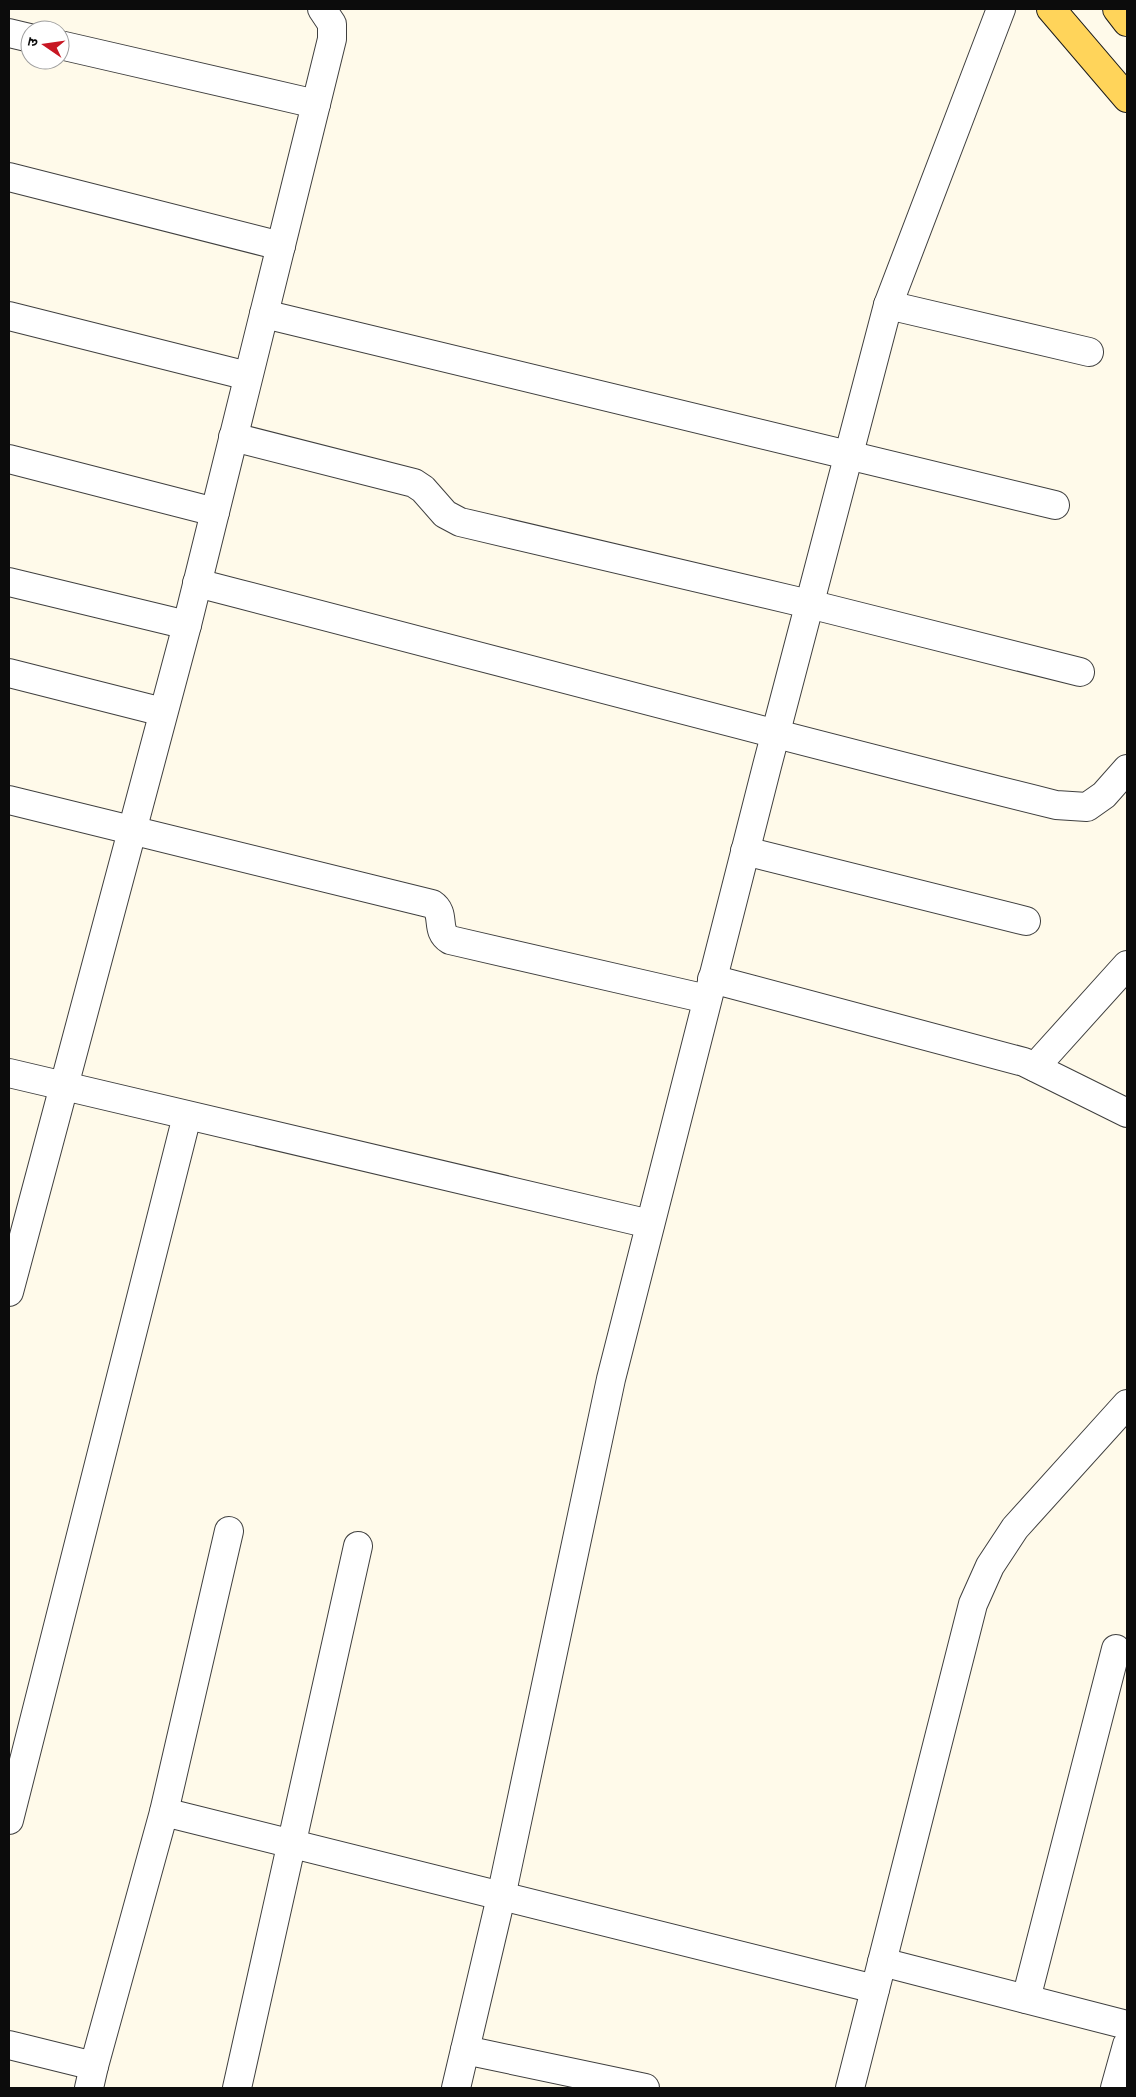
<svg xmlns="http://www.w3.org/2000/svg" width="1136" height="2097" viewBox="0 0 1136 2097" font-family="'Zilla Slab','Noto Sans Devanagari',serif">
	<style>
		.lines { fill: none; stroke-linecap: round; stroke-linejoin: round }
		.minor-casing { stroke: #3f3f3f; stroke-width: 30 }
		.major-casing { stroke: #1d1d1d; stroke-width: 30 }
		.minor { stroke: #fff; stroke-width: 28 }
		.major { stroke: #ffd45a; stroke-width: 28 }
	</style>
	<rect width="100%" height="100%" fill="#fffaea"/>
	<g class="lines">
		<g class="minor-casing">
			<g id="minor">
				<polyline points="9,33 30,38"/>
				<polyline points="60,45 316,104"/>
				<polyline points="9,177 281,246"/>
				<polyline points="888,305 1089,352"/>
				<polyline points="264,314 1055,505"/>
				<polyline points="9,316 248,376"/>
				<polyline points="233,437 414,483 423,489 445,514 460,522 809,604 1080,672"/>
				<polyline points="9,459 215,512"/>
				<polyline points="9,582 187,625"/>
				<path d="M197,583C484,657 769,734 1056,805L1087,807L1104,795L1127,769"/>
				<polyline points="9,673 163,712"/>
				<path d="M9,800L432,904C447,914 434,930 450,940L707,999"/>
				<polyline points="745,851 1026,921"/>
				<polyline points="712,979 1024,1062 1127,1113"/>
				<polyline points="1035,1067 1127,965"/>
				<polyline points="9,1073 650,1224"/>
				<polyline points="9,1292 187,625 316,104 332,39 332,24 322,9"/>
				<polyline points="164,1812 875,1989"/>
				<polyline points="9,1820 187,1116"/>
				<polyline points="882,1962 1127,2025"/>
				<polyline points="1026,1999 1116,1649"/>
				<polyline points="9,2045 94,2066 164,1812 229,1531"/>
				<polyline points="465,2050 645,2088"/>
				<polyline points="89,2088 94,2066"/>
				<polyline points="237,2088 358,1546"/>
				<polyline points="456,2088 501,1897 611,1379 767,766 888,305 1001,9"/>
				<polyline points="850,2088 973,1604 990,1566 1015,1528 1127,1404"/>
				<polyline points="1115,2088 1127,2045"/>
			</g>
		</g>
		<g class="major-casing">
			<g id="major">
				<polyline points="1051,9 1127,98"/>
				<polyline points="1117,9 1127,22"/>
			</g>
		</g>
		<use href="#minor" class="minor"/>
		<use href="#major" class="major"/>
	</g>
	<rect width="1136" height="2097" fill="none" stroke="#0c0c0c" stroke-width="20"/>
	<g transform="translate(45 45) rotate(283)"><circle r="24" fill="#ffffff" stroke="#9e9e9e"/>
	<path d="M0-4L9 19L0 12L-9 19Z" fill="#c81723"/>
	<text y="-8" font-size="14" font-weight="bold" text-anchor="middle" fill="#0c0c0c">उ</text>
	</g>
</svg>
